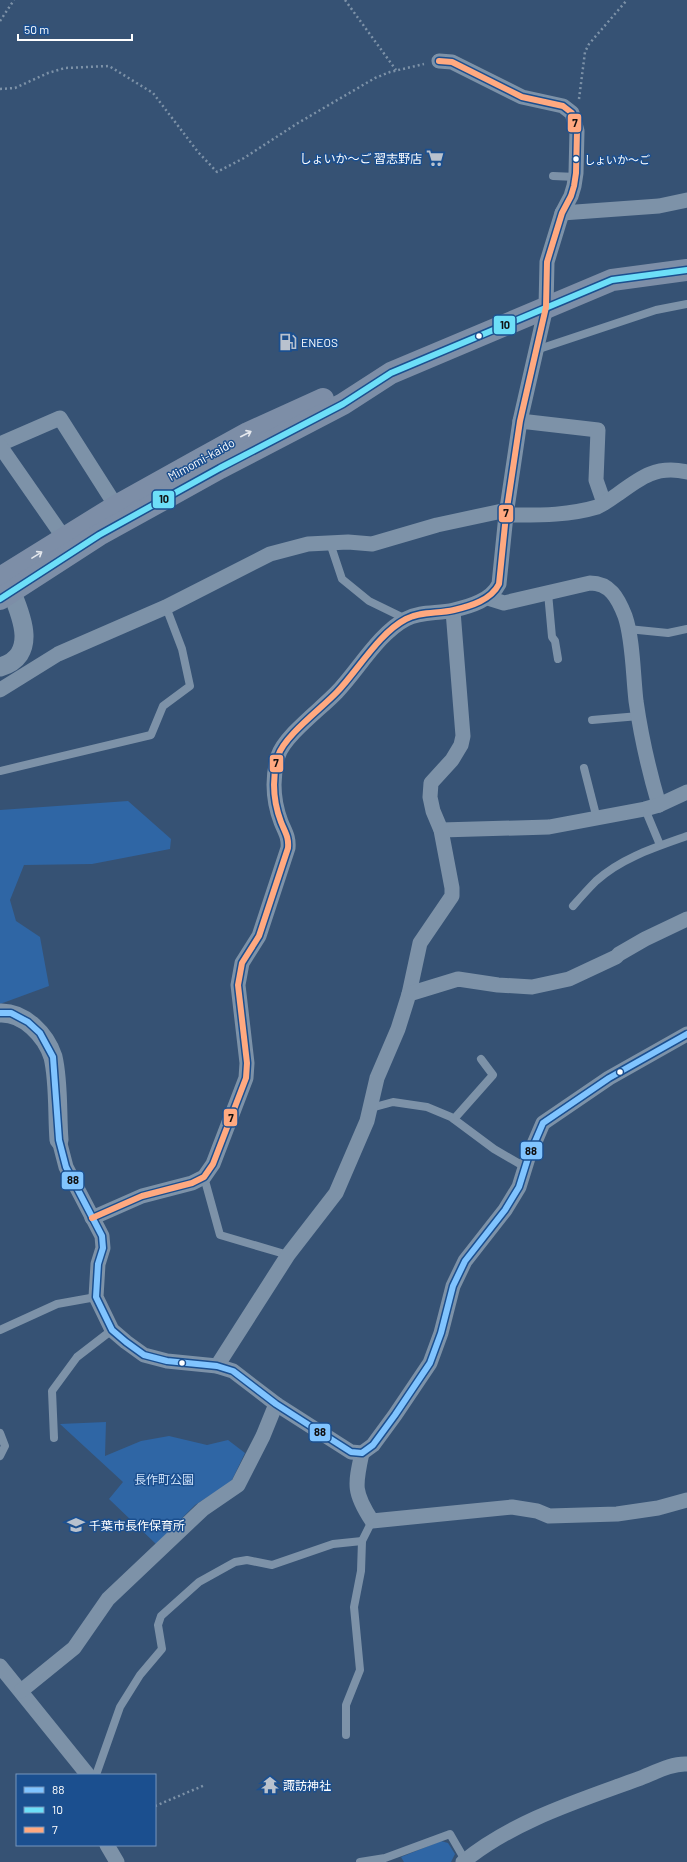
<svg xmlns="http://www.w3.org/2000/svg" width="687" height="1862" viewBox="0 0 687 1862" font-family="Barlow,'Noto Sans JP',sans-serif">
	<style>
		.green { fill: #2f66a5 }
		.lines { fill: none; stroke-linecap: round; stroke-linejoin: round }
		.path { stroke: #7d92a8; stroke-width: 2.5; stroke-dasharray: 2 3; stroke-linecap: butt }
		.service { stroke: #7d92a8; stroke-width: 8 }
		.minor { stroke: #7d92a8; stroke-width: 15 }
		.tertiary { stroke: #7d92a8; stroke-width: 19 }
		.primary { stroke: #7d8ea7; stroke-width: 22 }
		.bus-1-casing { stroke: #1b4f8f; stroke-width: 9 }
		.bus-2-casing { stroke: #1b4f8f; stroke-width: 9 }
		.bus-3-casing { stroke: #1b4f8f; stroke-width: 9 }
		.bus-1 { stroke: #80c4ff; stroke-width: 6 }
		.bus-2 { stroke: #6ddff8; stroke-width: 6 }
		.bus-3 { stroke: #ffa980; stroke-width: 6 }
		.oneway { stroke: #e5e8ed }
		.bus-dot { fill: #fff; stroke: #1b4f8f; stroke-width: 1.5 }
		.labels { text-anchor: middle; dominant-baseline: central; stroke-width: 3; stroke-linejoin: round; paint-order: stroke }
		.bus-label { font-size: 11px; fill: #fff; stroke: #1b4f8f; text-anchor: start }
		.poi-label { font-size: 12px; fill: #fff; stroke: #1b4f8f; text-anchor: start }
		.street-label { font-size: 12px; fill: #fff; stroke: #1b4f8f }
		.park-label { font-size: 12px; fill: #cfe3fa; stroke: #1b4f8f }
		.line-badge { stroke: #1b4f8f; stroke-width: 1.5 }
		.pale-badge-label { font-size: 11px; text-anchor: middle; font-weight: bold; fill: #111 }
	</style>
	<rect width="100%" height="100%" fill="#365274"/>
	<g class="green">
		<polygon points="128,801 171,839 170,849 92,864 24,865 10,900 16,921 40,937 49,986 0,1004 0,810"/>
		<polygon points="106,1422 105,1456 141,1441 169,1436 207,1445 228,1440 245,1453 231,1482 195,1505 156,1544 109,1499 123,1482 60,1424"/>
		<polygon points="441,1841 448,1843 455,1854 451,1862 404,1862 401,1857"/>
	</g>
	<g class="lines">
		<g class="path">
			<polyline points="345,0 396,70"/>
			<polyline points="0,21 14,0"/>
			<polyline points="0,89 15,88 48,73 65,68 109,66 153,93 198,152 217,172 244,158 298,123 375,78 390,72 424,64"/>
			<polyline points="579,99 585,52 589,44 627,0"/>
			<polyline points="155,1806 205,1785"/>
		</g>
		<g class="service">
			<polyline points="553,176 576,177"/>
			<polyline points="536,350 656,310 687,304"/>
			<polyline points="330,543 342,579 369,601 406,619"/>
			<polyline points="548,593 552,637 555,641 558,659"/>
			<polyline points="628,629 668,633 687,629"/>
			<polyline points="592,720 639,716"/>
			<polyline points="584,768 597,819"/>
			<polyline points="0,771 151,735 163,706 190,686 182,649 166,607"/>
			<polyline points="645,809 660,845"/>
			<path d="M573,906C580,898 588,889 596,881C621,858 656,847 687,836"/>
			<polyline points="371,1108 393,1102 427,1107 451,1117 494,1149 525,1167"/>
			<polyline points="454,1119 493,1075 481,1059"/>
			<polyline points="204,1177 220,1235 288,1255"/>
			<polyline points="0,1330 57,1304 96,1297"/>
			<polyline points="0,1433 5,1446 0,1456"/>
			<polyline points="54,1438 52,1391 77,1357 112,1330"/>
			<polyline points="346,1735 346,1705 360,1670 354,1607 361,1571 362,1541 372,1521"/>
			<polyline points="96,1775 120,1707 140,1675 162,1649 158,1625 161,1616 199,1582 235,1562 247,1560 272,1565 333,1544 362,1541"/>
			<polyline points="360,1862 385,1858 450,1834 465,1860"/>
		</g>
		<g class="minor">
			<polyline points="562,213 659,206 687,200"/>
			<polyline points="520,421 598,430 596,480 604,503"/>
			<polyline points="0,444 60,418 116,506"/>
			<polyline points="0,446 64,538"/>
			<path d="M506,515C537,515 567,516 597,507C604,504 611,499 618,494C641,477 657,465 687,472"/>
			<path d="M488,598L504,603L590,583C610,583 618,598 625,616C633,639 633,675 636,701C641,736 649,771 659,805"/>
			<polyline points="0,690 58,654 166,607 270,554 308,544 348,542 372,544 437,525 507,510"/>
			<polyline points="441,830 549,827 645,809 659,805 687,792"/>
			<polyline points="409,994 420,943 452,896 452,888 441,830 433,811 430,797 431,783 452,760 461,745 463,736 453,611"/>
			<polyline points="59,1140 66,1167 102,1236 103,1248 98,1264 96,1297 112,1330 126,1342 144,1355 167,1361 217,1366 233,1371 276,1404 351,1452 362,1453 373,1445 395,1415 430,1363 441,1333 453,1286 465,1261 505,1210 519,1187 528,1158 543,1123 609,1078 687,1034"/>
			<path d="M92,1218L142,1196L192,1183L204,1177L213,1164L246,1078L247,1063L238,985L242,963L259,936L288,848C289,837 285,832 281,822C273,801 272,778 278,756C284,736 322,708 337,692C358,670 379,633 406,619C421,611 438,614 454,610C471,606 491,600 499,584L506,515L520,421L546,307L547,262L562,213L571,196L574,186L576,173L577,131L572,113L563,106L522,97L452,62L439,61"/>
			<polyline points="217,1366 288,1255 336,1193 367,1121 377,1078 398,1029 409,994 458,979 498,985 532,987 569,979 616,957 619,954 645,939 687,919"/>
			<path d="M362,1453C355,1485 353,1492 372,1521L512,1507L537,1511L549,1516L617,1514L658,1508L687,1500"/>
			<polyline points="0,1666 88,1775"/>
			<polyline points="21,1691 74,1648 108,1599 203,1509 238,1485 263,1436 276,1404"/>
			<polyline points="107,1845 117,1862"/>
			<path d="M463,1862C513,1821 578,1801 638,1779C652,1774 671,1763 687,1764"/>
		</g>
		<g class="tertiary">
			<path d="M0,667C38,656 22,617 12,593"/>
			<path d="M0,1013C24,1012 46,1035 53,1057C59,1082 57,1115 59,1140"/>
		</g>
		<g class="primary">
			<polyline points="0,578 116,506 195,462 248,433 323,399"/>
			<polyline points="0,599 99,535 220,468 343,404 391,373 612,280 687,270"/>
		</g>
		<g class="bus-1-casing">
			<polyline id="bus-1" points="0,1013 11,1013 28,1022 40,1033 53,1057 59,1140 66,1167 102,1236 103,1248 98,1264 96,1297 112,1330 126,1342 144,1355 167,1361 217,1366 233,1371 276,1404 351,1452 362,1453 373,1445 395,1415 430,1363 441,1333 453,1286 465,1261 505,1210 519,1187 528,1158 543,1123 609,1078 687,1034"/>
		</g>
		<g class="bus-2-casing">
			<polyline id="bus-2" points="0,599 99,535 220,468 343,404 391,373 612,280 687,270"/>
		</g>
		<g class="bus-3-casing">
			<path id="bus-3" d="M92,1218L142,1196L192,1183L204,1177L213,1164L246,1078L247,1063L238,985L242,963L259,936L288,848C289,837 285,832 281,822C273,801 272,778 278,756C284,736 322,708 337,692C358,670 379,633 406,619C421,611 438,614 454,610C471,606 491,600 499,584L506,515L520,421L546,307L547,262L562,213L571,196L574,186L576,173L577,131L572,113L563,106L522,97L452,62L439,61"/>
		</g>
		<use href="#bus-1" class="bus-1"/>
		<use href="#bus-2" class="bus-2"/>
		<use href="#bus-3" class="bus-3"/>
	</g>
	<defs><path id="oneway-shaft" d="M-6 0H5M1.5-3L5.5 0L1.5 3" fill="none" stroke-width="1.6" stroke-linecap="round" stroke-linejoin="round"/></defs>
	<g class="oneway">
		<use href="#oneway-shaft" transform="translate(246 434) rotate(-27)"/>
		<use href="#oneway-shaft" transform="translate(37 555) rotate(-32)"/>
	</g>
	<defs>
		<g id="supermarket-bare" transform="scale(1.38)"><path d="M-6-5.5h2.5l.6 2H6L4.5 2H-2.5L-4.4-4H-6ZM-1.5 3.2a1.3 1.3 0 1 0 .1 0ZM3 3.2a1.3 1.3 0 1 0 .1 0Z" fill="#b9c2ce" stroke="#1b4f8f" stroke-width="2.5" paint-order="stroke"/></g>
		<g id="fuel-bare" transform="scale(1.38)"><path d="M-5.5-6h7V0h2V4h1.3V-2.5L3-4.5l.8-.8L6-3V5H2.5V1h-1V6h-7ZM-4.2-4.7v3.2H.2V-4.7Z" fill="#b9c2ce" stroke="#1b4f8f" stroke-width="2.5" paint-order="stroke"/></g>
		<g id="school-bare" transform="scale(1.38)"><path d="M0-5L7-2L0 1L-7-2ZM-4 1L0 2.5L4 1V4Q0 6-4 4Z" fill="#b9c2ce" stroke="#1b4f8f" stroke-width="2.5" paint-order="stroke"/></g>
		<g id="temple-bare" transform="scale(1.38)"><path d="M0-6L5-2H3V0L6.5 2.5H4V6H1.5V3h-3V6H-4V2.5H-6.5L-3 0V-2H-5Z" fill="#b9c2ce" stroke="#1b4f8f" stroke-width="2.5" paint-order="stroke"/></g>
	</defs>
	<g fill-rule="evenodd">
		<use href="#supermarket-bare" x="435" y="158"/>
		<use href="#fuel-bare" x="288" y="342"/>
		<use href="#school-bare" x="76" y="1525"/>
		<use href="#temple-bare" x="270" y="1785"/>
	</g>
	<g class="bus-dot">
		<circle cx="576" cy="159" r="3.5"/>
		<circle cx="479" cy="336" r="3.5"/>
		<circle cx="620" cy="1072" r="3.5"/>
		<circle cx="182" cy="1363" r="3.5"/>
	</g>
	<g class="labels">
		<g class="bus-label">
			<text x="584" y="159">しょいか〜ご</text>
		</g>
		<g class="poi-label">
			<text x="422" y="158" text-anchor="end">しょいか～ご 習志野店</text>
			<text x="301" y="342">ENEOS</text>
			<text x="89" y="1525">千葉市長作保育所</text>
			<text x="283" y="1785">諏訪神社</text>
		</g>
		<g class="street-label">
			<text transform="translate(201 459) rotate(-29)">Mimomi-kaido</text>
		</g>
		<g class="park-label">
			<text x="164" y="1479">長作町公園</text>
		</g>
	</g>
	<g class="line-badge">
		<rect x="567" y="113" width="15" height="20" rx="4" fill="#ffa980"/>
		<rect x="493" y="315" width="23" height="20" rx="4" fill="#6ddff8"/>
		<rect x="152" y="490" width="23" height="19" rx="4" fill="#6ddff8"/>
		<rect x="498" y="504" width="16" height="19" rx="4" fill="#ffa980"/>
		<rect x="269" y="754" width="15" height="19" rx="4" fill="#ffa980"/>
		<rect x="223" y="1108" width="15" height="19" rx="4" fill="#ffa980"/>
		<rect x="520" y="1141" width="23" height="19" rx="4" fill="#80c4ff"/>
		<rect x="61" y="1171" width="23" height="19" rx="4" fill="#80c4ff"/>
		<rect x="309" y="1423" width="22" height="19" rx="4" fill="#80c4ff"/>
	</g>
	<g class="pale-badge-label">
		<text x="575" y="127">7</text>
		<text x="505" y="329">10</text>
		<text x="164" y="503">10</text>
		<text x="506" y="517">7</text>
		<text x="276" y="767">7</text>
		<text x="231" y="1122">7</text>
		<text x="531" y="1155">88</text>
		<text x="73" y="1184">88</text>
		<text x="320" y="1436">88</text>
	</g>
	<rect x="16" y="1774" width="140" height="72" fill="#1b4f8f" stroke="#7695bc"/>
	<rect x="24" y="1787" width="20" height="6" fill="#80c4ff" stroke="#7695bc"/>
	<text x="52" y="1794" font-size="12" fill="#ffffff">88</text>
	<rect x="24" y="1807" width="20" height="6" fill="#6ddff8" stroke="#7695bc"/>
	<text x="52" y="1814" font-size="12" fill="#ffffff">10</text>
	<rect x="24" y="1827" width="20" height="6" fill="#ffa980" stroke="#7695bc"/>
	<text x="52" y="1834" font-size="12" fill="#ffffff">7</text>
	<path d="M18 34v6h114v-6" fill="none" stroke="#ffffff" stroke-width="2"/>
	<text x="24" y="34" font-size="12" fill="#ffffff" stroke="#1b4f8f" stroke-width="3" paint-order="stroke">50 m</text>
</svg>
